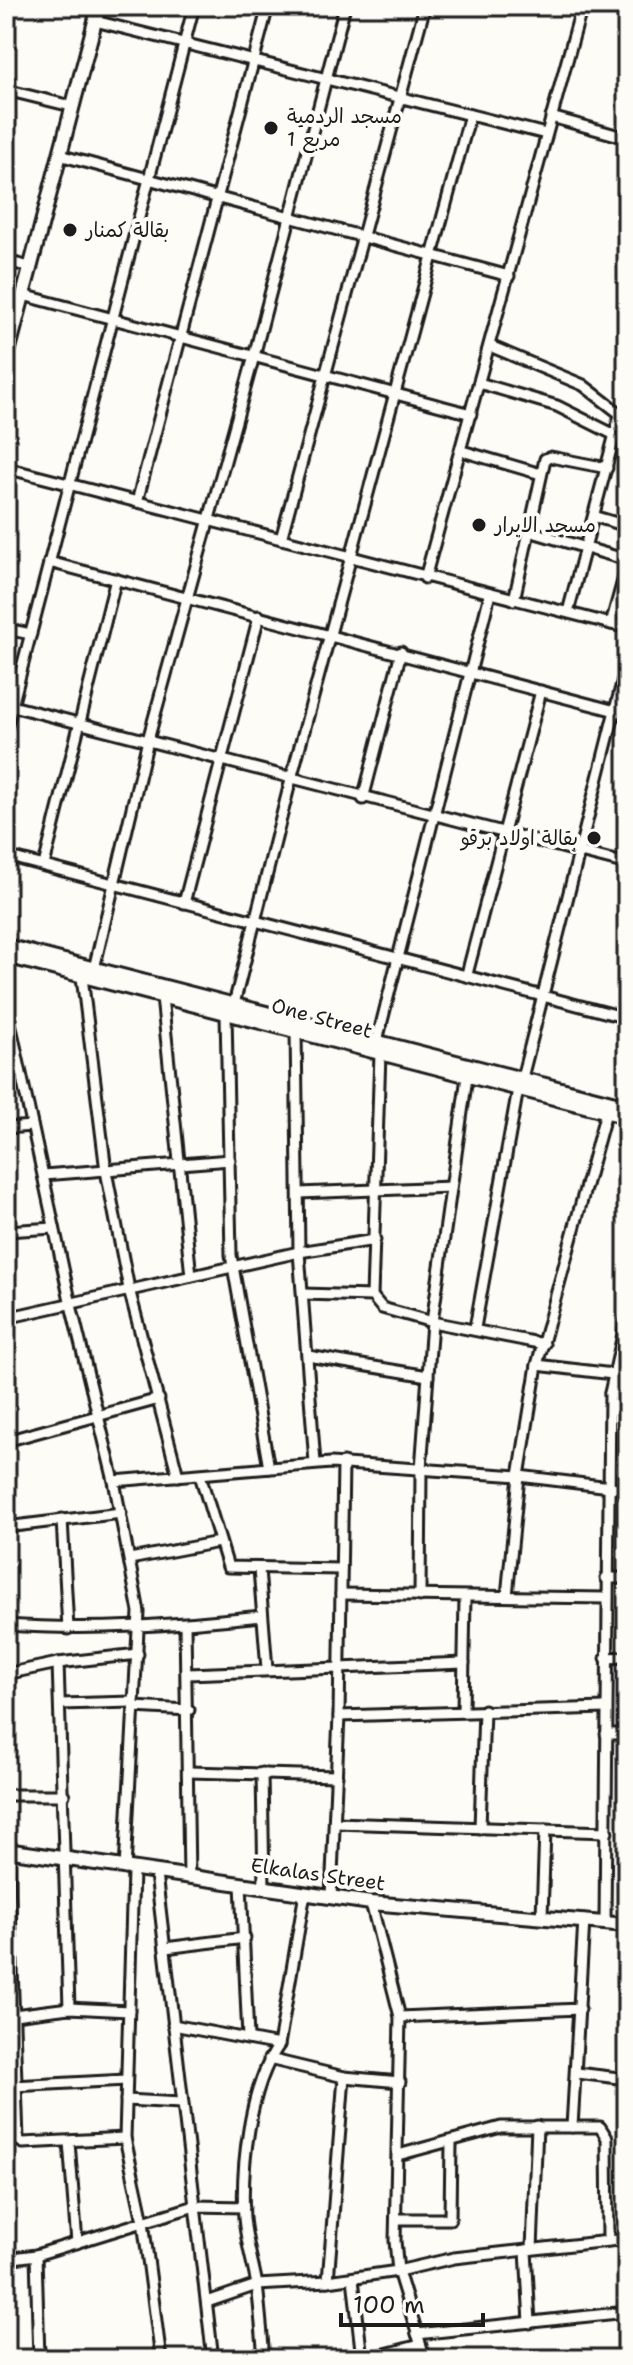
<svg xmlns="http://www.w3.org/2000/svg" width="633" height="2365" viewBox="0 0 633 2365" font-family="'Shantell Sans','Playpen Sans Arabic',sans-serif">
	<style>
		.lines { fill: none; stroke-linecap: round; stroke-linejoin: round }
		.street-casing { stroke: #1c1c1c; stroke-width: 15 }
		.secondary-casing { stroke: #1c1c1c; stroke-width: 18 }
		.street { stroke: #fdfcf7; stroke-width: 9 }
		.secondary { stroke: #fdfcf7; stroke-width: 12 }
		.poi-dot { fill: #1c1c1c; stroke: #fdfcf7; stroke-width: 3 }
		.labels { text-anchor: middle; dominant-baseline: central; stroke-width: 8; stroke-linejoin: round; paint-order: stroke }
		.poi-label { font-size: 20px; fill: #1c1c1c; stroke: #fdfcf7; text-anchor: start }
		.street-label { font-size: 20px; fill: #1c1c1c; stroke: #fdfcf7 }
	</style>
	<rect width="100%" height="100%" fill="#fdfcf7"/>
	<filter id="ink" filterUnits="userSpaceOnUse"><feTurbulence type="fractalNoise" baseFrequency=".0125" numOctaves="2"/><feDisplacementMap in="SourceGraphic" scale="16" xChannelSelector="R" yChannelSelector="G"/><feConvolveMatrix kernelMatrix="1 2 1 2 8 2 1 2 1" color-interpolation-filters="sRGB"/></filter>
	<g filter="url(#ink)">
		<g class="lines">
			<g class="street-casing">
				<g id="street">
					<polyline points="95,21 546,134"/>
					<polyline points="6,90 71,106"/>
					<polyline points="551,117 627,138"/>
					<polyline points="59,155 509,276"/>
					<polyline points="6,261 30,267"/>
					<polyline points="23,295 471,414"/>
					<polyline points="490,346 583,385 627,419"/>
					<polyline points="479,383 557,406 615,435"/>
					<polyline points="462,451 541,474"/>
					<polyline points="6,468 627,628"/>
					<polyline points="137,502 268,6"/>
					<polyline points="596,517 627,526"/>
					<polyline points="529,531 627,560"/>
					<polyline points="281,539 425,6"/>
					<polyline points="49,562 627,714"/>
					<polyline points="425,578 582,6"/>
					<polyline points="514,600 545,459 551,457 607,468"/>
					<polyline points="568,612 620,415"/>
					<polyline points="611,624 627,566"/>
					<polyline points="6,629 31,634"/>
					<polyline points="12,706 627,864"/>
					<polyline points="6,729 194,6"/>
					<polyline points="363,799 401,652"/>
					<polyline points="6,856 627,1018"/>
					<polyline points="44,865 116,579"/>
					<polyline points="184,903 259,616"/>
					<polyline points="94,969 148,740 254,356 345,6"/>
					<polyline points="467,974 541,691"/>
					<polyline points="82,977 106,1171 129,1289 178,1476"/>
					<polyline points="162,997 191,1276"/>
					<polyline points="6,1004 71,1305 114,1481 139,1612 125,1869"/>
					<polyline points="234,1004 291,779 470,115"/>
					<polyline points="226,1014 231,1255 269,1468"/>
					<polyline points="621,1016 627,993"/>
					<polyline points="296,1031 299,1252 315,1463"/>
					<polyline points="377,1041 490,594"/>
					<polyline points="522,1078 627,663"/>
					<polyline points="6,1128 32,1126"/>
					<polyline points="44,1175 230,1160"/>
					<polyline points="299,1193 451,1187"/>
					<polyline points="6,1231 54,1228"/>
					<polyline points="303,1294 372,1296 382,1308 432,1322 544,1344"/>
					<polyline points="372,1296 380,1053"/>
					<polyline points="6,1318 299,1252 375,1240"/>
					<polyline points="475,1328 518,1089"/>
					<polyline points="308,1356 428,1376"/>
					<polyline points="537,1365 613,1374"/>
					<polyline points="610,1393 627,1395"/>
					<polyline points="6,1441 159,1399"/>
					<polyline points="200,1475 228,1567 341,1569"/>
					<polyline points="114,1481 331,1463 519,1476 627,1489"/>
					<polyline points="62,1519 68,1629"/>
					<polyline points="6,1527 121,1513"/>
					<polyline points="130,1559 219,1542"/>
					<polyline points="259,1569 267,1669"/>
					<polyline points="606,1578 627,1578"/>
					<polyline points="341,1594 607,1598"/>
					<polyline points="420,1596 421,1469 432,1322 467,1077"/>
					<polyline points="507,1596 519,1476 537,1365 606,1112"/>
					<polyline points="185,1624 189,1878"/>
					<path d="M6,1625C92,1631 176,1625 262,1616"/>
					<polyline points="606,1658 627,1657"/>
					<polyline points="58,1663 69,2008"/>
					<polyline points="6,1674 58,1663 138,1654"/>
					<polyline points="188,1674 464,1663"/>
					<polyline points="60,1704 133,1702"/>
					<polyline points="133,1707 189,1710"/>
					<polyline points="463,1711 465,1597"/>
					<polyline points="339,1716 606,1708"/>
					<polyline points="606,1734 627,1734"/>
					<polyline points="189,1772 337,1776"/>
					<polyline points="262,1773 264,1887"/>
					<polyline points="6,1795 64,1795"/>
					<polyline points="335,1823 607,1832"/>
					<polyline points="480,1828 484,1710"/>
					<polyline points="8,1850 18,2140 23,2143 125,2138"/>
					<polyline points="133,1871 125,2138 143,2221 161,2359"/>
					<polyline points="156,1874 213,2359"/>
					<polyline points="241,1884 248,2038"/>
					<polyline points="331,1897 339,1716 343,1463"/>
					<polyline points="371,1903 400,2017 395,2241 398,2271 425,2359"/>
					<polyline points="542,1916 545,1830"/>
					<polyline points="605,1922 610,1393 627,1316"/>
					<polyline points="165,1948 245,1938"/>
					<polyline points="6,2016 69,2008 129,2011"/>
					<polyline points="400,2017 580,2009"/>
					<polyline points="173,2025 279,2045 305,1893"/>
					<polyline points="269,2059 344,2077 400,2082"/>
					<polyline points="577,2073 627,2079"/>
					<polyline points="13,2086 126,2080"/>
					<polyline points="126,2100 181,2103"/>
					<polyline points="572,2127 584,1920"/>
					<polyline points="69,2142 77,2243"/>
					<polyline points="398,2155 501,2127 600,2127 607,2138 608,2241"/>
					<polyline points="396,2219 450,2219 451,2143"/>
					<polyline points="532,2249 537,2126"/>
					<polyline points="526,2250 530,2323"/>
					<polyline points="36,2255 39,2359"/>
					<polyline points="6,2259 36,2255 195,2206 244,2207"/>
					<polyline points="353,2278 362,2359"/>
					<polyline points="328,2281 344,2077"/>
					<polyline points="207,2302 257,2285 328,2281 398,2271 454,2258 627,2239"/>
					<polyline points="417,2334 627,2312"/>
					<path d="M264,2359C262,2335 260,2310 257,2285C253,2263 246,2241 244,2218C241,2168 249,2087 279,2045"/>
					<polyline points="366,2359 420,2345"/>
				</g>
			</g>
			<g class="secondary-casing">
				<g id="secondary">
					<polyline points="6,360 99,6"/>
					<polyline points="6,946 627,1106"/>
					<polyline points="6,956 627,1117"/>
					<polyline points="6,1850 371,1903 627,1925"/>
				</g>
			</g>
			<use href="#street" class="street"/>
			<use href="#secondary" class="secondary"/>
		</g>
	</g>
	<g class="poi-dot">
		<circle cx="271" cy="128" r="8"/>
		<circle cx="70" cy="230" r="8"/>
		<circle cx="479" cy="525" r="8"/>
		<circle cx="594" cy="838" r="8"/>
	</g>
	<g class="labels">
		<g class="poi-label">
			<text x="287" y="116">مسجد الردمية<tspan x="287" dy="23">مربع 1</tspan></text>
			<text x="86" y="230">بقالة كمنار</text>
			<text x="495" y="525">مسجد الابرار</text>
			<text x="578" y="838" text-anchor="end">بقالة اولاد برقو</text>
		</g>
		<g class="street-label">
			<text transform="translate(322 1018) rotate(15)">One Street</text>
			<text transform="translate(318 1874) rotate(8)">Elkalas Street</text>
		</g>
	</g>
	<rect width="633" height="2365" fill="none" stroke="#fdfcf7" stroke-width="32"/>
	<rect x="16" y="16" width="601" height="2333" fill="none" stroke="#1c1c1c" stroke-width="3" filter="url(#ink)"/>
	<path d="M341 2313v12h142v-12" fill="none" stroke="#1c1c1c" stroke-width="4"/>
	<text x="353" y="2313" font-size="24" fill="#1c1c1c" stroke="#fdfcf7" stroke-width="6" paint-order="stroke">100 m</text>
</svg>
